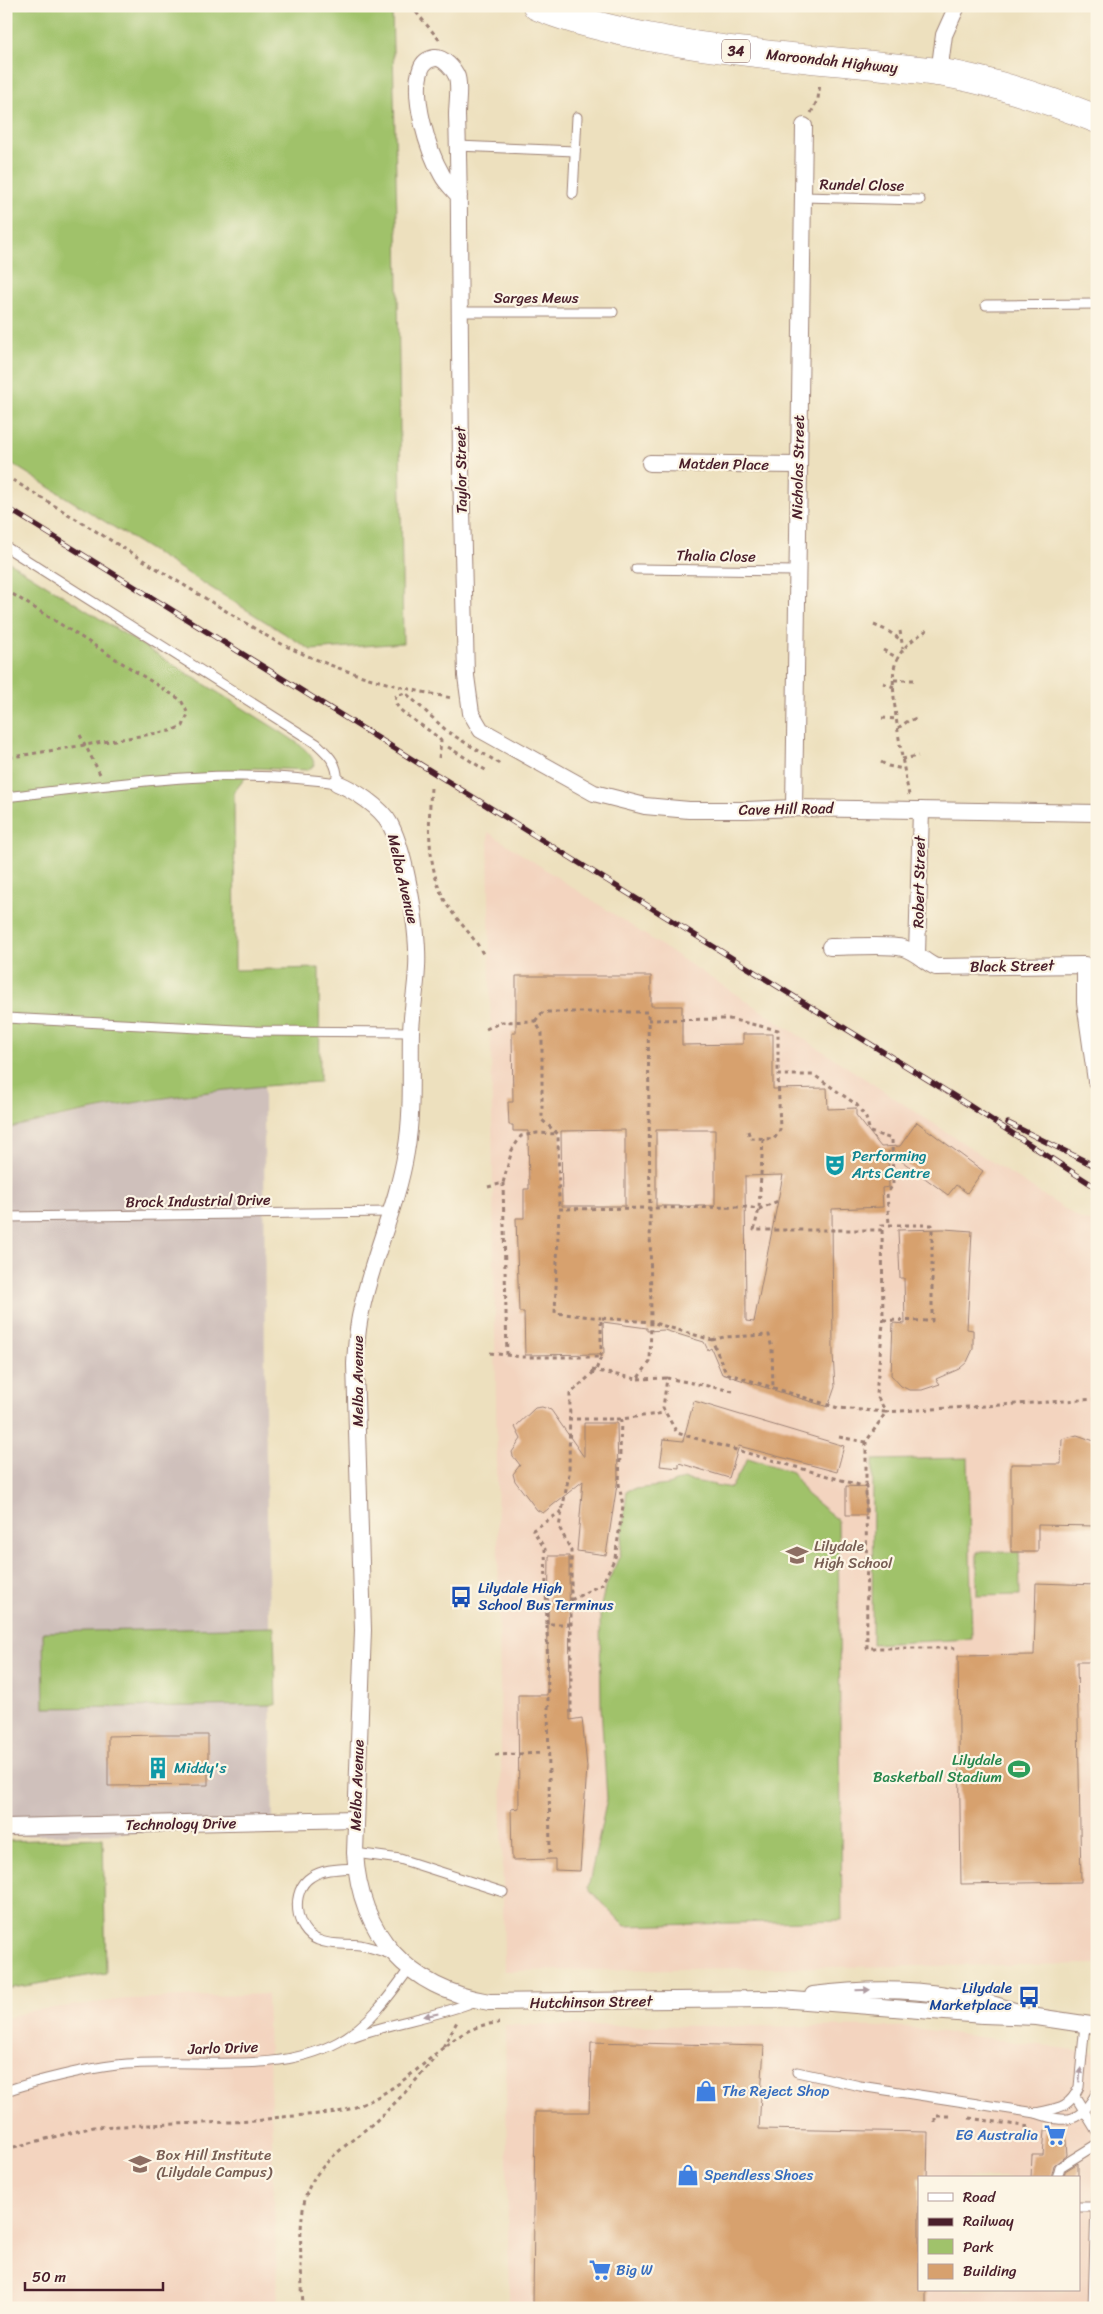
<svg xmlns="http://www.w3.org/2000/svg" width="1103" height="2314" viewBox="0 0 1103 2314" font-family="Sriracha,sans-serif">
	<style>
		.built { fill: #f3d4bf; fill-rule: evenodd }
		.industrial { fill: #cfc0bb }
		.green { fill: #a0c26b; stroke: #75704b }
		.building { fill: #d7a16e; fill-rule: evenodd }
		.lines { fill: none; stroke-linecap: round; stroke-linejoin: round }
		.lane-casing { stroke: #9c8074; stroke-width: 11 }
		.street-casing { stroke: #9c8074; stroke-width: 18 }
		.highway-casing { stroke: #9c8074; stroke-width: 29 }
		.path { stroke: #9c8074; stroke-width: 3; stroke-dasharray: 4 4; stroke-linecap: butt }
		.lane { stroke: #fff; stroke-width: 9 }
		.street { stroke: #fff; stroke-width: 16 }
		.highway { stroke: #fff; stroke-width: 28 }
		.rail-casing { stroke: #4a1f2b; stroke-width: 5.5 }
		.rail { stroke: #fcf5e5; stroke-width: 4; stroke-dasharray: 11; stroke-linecap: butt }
		.oneway { fill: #ae9aa0 }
		.labels { text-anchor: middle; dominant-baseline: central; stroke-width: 4.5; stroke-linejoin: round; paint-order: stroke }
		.shield { fill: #fcf5e5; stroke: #7f5f63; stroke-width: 1 }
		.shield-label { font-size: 14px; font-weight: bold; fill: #4a1f2b }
		.street-label { font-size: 15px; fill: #4a1f2b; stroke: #fcf5e5 }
		.culture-label { font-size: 15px; fill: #0d838f; stroke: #fcf5e5; text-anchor: start }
		.education-label { font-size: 15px; fill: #785e54; stroke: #fcf5e5; text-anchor: start }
		.transit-label { font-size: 15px; fill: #164399; stroke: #fcf5e5; text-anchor: start }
		.leisure-label { font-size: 15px; fill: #27864d; stroke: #fcf5e5; text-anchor: end }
		.shop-label { font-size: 15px; fill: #366cbe; stroke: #fcf5e5; text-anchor: start }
	</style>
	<rect width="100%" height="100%" fill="#fcf5e5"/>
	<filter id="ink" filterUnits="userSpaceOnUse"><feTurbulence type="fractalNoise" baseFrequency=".02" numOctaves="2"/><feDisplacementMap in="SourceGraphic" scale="10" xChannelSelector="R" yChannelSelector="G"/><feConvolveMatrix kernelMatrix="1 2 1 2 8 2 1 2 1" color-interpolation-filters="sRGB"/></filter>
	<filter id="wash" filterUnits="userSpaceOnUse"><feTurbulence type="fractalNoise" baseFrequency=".0096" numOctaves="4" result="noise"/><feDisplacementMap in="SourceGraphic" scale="20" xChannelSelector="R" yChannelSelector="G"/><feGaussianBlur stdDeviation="1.12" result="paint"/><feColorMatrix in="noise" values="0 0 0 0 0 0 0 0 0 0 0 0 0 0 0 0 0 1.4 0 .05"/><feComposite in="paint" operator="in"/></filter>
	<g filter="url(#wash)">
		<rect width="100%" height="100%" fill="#ede0be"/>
		<g class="built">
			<polygon points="488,832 1032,1188 1082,1220 1097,1222 1097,1964 504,1971"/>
			<polygon points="267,1994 278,2308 6,2308 6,2019 28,2011 126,1999"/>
			<path d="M505,2025L906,2027L1097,2053V2308H509ZM919,2178H1079V2290H919Z"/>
		</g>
		<polygon class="industrial" points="264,1085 265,1407 273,1829 6,1836 6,1129 117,1106 217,1090"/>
		<g class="green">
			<polygon points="6,6 392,6 397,219 403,643 311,650 6,460"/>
			<path d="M6,560L281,732C291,739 314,752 314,765L308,770L253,768L234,792L235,970L319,968L320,1082C214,1088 109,1104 6,1129Z"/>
			<polygon points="748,1458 792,1472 806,1494 838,1520 842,1920 625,1926 588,1888 607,1799 601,1708 600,1610 605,1588 620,1555 627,1490 668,1485 683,1479 731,1488"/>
			<polygon points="968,1458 972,1639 872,1644 873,1460"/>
			<polygon points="977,1552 1019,1552 1020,1595 977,1596"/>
			<polygon points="274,1627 276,1705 44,1708 43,1632"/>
			<polygon points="103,1838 106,1973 6,1989 6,1841"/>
		</g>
		<g id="blocks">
			<g class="building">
				<path d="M516,976H651V1006H682V1045L743,1044V1034H773V1089L827,1088L828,1109L856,1108V1115L881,1147L900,1146L917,1122L983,1171L967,1193L956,1185L948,1195L888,1151L889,1187L882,1188L883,1207L832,1209L833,1354L835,1387L828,1407L722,1374L711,1348L708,1350L704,1342L664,1330L647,1331V1328L603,1322L604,1354L525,1355L524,1312H519L516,1218H524V1189H529L528,1131H513V1125H509L508,1102H513L512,1033H516ZM625,1130V1206H562L561,1131ZM656,1130H715V1206H656ZM783,1175L754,1322L746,1321L745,1176Z"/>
				<polygon points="944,1229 972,1231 967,1329 973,1330 973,1349 967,1362 959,1369 936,1379 940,1384 922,1390 909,1390 901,1386 891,1375 893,1323 905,1324 904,1278 900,1278 898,1230"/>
				<polygon points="694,1401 844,1446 837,1472 739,1446 729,1478 679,1463 679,1468 660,1466 664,1439 683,1441"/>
				<polygon points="542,1407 551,1410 584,1457 584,1423 617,1423 618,1478 606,1555 577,1551 583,1481 543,1513 537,1510 515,1481 513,1474 520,1465 513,1456 512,1452 521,1439 515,1427 535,1408"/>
				<polygon points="1077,1435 1097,1442 1097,1526 1038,1525 1038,1552 1011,1552 1011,1464 1061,1464 1062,1439"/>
				<polygon points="846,1486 866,1487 866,1515 846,1515"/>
				<polygon points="549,1556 569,1556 570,1720 582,1718 587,1767 580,1871 555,1870 555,1859 512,1860 511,1809 519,1808 518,1695 547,1695"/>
				<polygon points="1036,1583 1097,1585 1097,1662 1077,1662 1081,1882 961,1884 958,1656 1034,1655"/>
				<polygon points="160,1735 208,1735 208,1785 108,1786 108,1736"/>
				<polygon points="591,2042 764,2046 759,2129 928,2132 927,2178 919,2178 919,2290 926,2290 926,2308 533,2308 535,2112 589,2112"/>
				<polygon points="1045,2130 1065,2130 1067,2155 1054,2165 1051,2178 1031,2178 1032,2155 1043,2155"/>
				<polygon points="1078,2163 1078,2178 1064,2178 1065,2171"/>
			</g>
		</g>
	</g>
	<g filter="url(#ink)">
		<use href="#blocks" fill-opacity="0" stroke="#9c8074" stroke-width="1"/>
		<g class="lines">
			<g class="lane-casing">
				<g id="lane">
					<polyline points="458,146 575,151"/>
					<polyline points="573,194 577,117"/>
					<polyline points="803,197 920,200"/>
					<polyline points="986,305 1097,304"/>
					<polyline points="460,312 613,312"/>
					<path d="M6,547L317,744C330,756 339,765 337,783C227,766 116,784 6,797"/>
					<polyline points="636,569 796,571"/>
					<polyline points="6,1018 256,1031 411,1032"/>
					<polyline points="6,1217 391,1212"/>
					<polyline points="355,1853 400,1859 503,1892"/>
					<path d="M356,1868C341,1869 324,1868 311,1877C290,1890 294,1931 318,1940C332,1946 346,1943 360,1945C371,1947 382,1951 393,1955"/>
					<path d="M352,2037C392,2022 436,2017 476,2001"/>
					<path d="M797,2072L860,2086L1036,2113C1067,2124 1080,2123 1097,2092"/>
					<path d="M6,2091C38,2080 84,2069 117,2065C188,2056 273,2077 338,2042C369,2025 389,1997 409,1969"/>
					<polyline points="1075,2096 1097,2132"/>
					<path d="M1036,2113C1057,2108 1069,2109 1079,2087L1085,2024"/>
					<polyline points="1057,2178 1060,2167 1097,2144"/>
					<polyline points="1079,2207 1096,2207"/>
					<polyline points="1093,2308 1097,2168"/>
				</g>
			</g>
			<g class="street-casing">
				<g id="street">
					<polyline points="939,73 944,35 957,6"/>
					<path d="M459,196C453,189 446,183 442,175C428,151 411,96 421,69C423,63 428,59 435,58C443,57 454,69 457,77C460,88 457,103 457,115C458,152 459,188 459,225L461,468L466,676L471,713L481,730L594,793L645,806L689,810H747L794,808L1097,813"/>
					<polyline points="650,463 798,465"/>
					<path d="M337,783C354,790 381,807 390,824C406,855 419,932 417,968C416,989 412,1010 411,1031C410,1072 413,1112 406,1152C397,1207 372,1257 361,1312C357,1329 356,1346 355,1364L363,1630L355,1853C360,1935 408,1988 489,2002L780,1999L983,2015L1037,2017L1097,2026"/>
					<polyline points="794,808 804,126"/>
					<path d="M830,947C847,947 890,944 903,948C917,952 924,962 936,967L1085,965V1002L1096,1081"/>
					<polyline points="917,954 921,810"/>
					<polyline points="6,1827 355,1819"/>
					<path d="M813,1995C884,1986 949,1989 1018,2012"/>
				</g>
			</g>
			<g class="highway-casing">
				<path id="highway" d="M537,6C564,18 595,25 624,32C727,55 832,59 937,72C991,80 1046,99 1097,119"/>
			</g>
			<g class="path">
				<polyline points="411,6 441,42"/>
				<polyline points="811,113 818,99 820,83"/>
				<path d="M6,476L270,638C327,668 388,686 452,698"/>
				<polyline points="6,590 181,700 188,714 183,726 170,731 6,758"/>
				<polyline points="6,597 8,600"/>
				<polyline points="874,625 888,631 901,640"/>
				<polyline points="900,631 903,649"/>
				<polyline points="883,650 898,658"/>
				<polyline points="894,680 918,680"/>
				<polyline points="883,683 894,687"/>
				<polyline points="882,718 897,719"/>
				<polyline points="898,728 908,721 917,718"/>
				<polyline points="80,735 100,774"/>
				<polyline points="448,747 487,771"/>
				<path d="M439,758L441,741C431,728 398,715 395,701L396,696L405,693L409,696L448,732L502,765"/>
				<polyline points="902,759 918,756"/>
				<polyline points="881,762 888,766 904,769"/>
				<path d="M431,788C428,828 427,873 449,908C460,924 474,936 483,954"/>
				<path d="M909,795C904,770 888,685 895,665C901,647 913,639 929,629"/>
				<polyline points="648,1020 729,1019 778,1030 778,1075"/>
				<polyline points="535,1021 543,1012 648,1012 650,1208 559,1209 555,1313 601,1318"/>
				<polyline points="486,1029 502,1022 535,1021 542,1033 542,1120 558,1134 559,1209"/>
				<polyline points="748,1131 750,1138 774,1139 780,1130 778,1075 814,1075 857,1105 866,1118 870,1132 892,1139 893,1185 887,1193 889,1225"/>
				<polyline points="763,1139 759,1209 754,1230 882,1230"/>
				<polyline points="503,1183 507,1356"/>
				<polyline points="488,1187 503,1183 512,1150 521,1136 537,1133 558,1134"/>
				<polyline points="883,1320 932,1321 932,1225 882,1225 883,1320 883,1324 876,1394 886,1412 1097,1399"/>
				<polyline points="712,1340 724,1337 769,1335 772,1349 773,1388"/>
				<polyline points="490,1353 521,1357 601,1357 596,1370 570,1394 569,1474 559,1527 571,1550 571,1713"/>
				<polyline points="601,1357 601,1318 651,1322 650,1208 745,1207 759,1209 778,1201"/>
				<polyline points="592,1370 637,1379 650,1362 651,1322 712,1340 726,1373 838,1408 886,1412 866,1442 866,1487"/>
				<polyline points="638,1379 667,1378"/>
				<polyline points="733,1391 667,1378 663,1408 677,1433 866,1487 867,1648 959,1648"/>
				<polyline points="568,1419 621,1419"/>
				<polyline points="839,1437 866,1442"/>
				<polyline points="571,1600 602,1584 615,1558 623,1506 619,1484 621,1419 665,1413"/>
				<polyline points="547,1624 545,1549 533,1530 562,1511"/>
				<polyline points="495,1755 543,1753"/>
				<polyline points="550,1853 547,1624 571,1624"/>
				<polyline points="443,2047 458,2020"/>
				<polyline points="969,2118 1030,2127"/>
				<polyline points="935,2122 935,2116 953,2116"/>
				<path d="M6,2149L94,2127L257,2121C283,2115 310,2116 337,2112C360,2108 383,2095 402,2081C433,2060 459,2024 499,2023"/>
				<path d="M303,2308C302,2275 296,2221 308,2190C318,2163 355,2139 377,2120C398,2101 418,2079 436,2056"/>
			</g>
			<use href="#lane" class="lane"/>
			<use href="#street" class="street"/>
			<use href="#highway" class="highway"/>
			<g class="rail-casing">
				<g id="rail">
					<polyline points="6,507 967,1104 1097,1188"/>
					<polyline points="1008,1123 1097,1167"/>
				</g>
			</g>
			<use href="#rail" class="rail"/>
		</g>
		<defs><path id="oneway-solid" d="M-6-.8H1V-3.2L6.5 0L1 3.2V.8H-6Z" transform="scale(1.25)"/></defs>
		<g class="oneway">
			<use href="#oneway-solid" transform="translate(863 1990) rotate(-2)"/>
			<use href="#oneway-solid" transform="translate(431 2015) rotate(169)"/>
			<use href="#oneway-solid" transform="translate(1080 2075) rotate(-84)"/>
		</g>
	</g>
	<defs>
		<g id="theatre-bare" transform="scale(1.725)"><path d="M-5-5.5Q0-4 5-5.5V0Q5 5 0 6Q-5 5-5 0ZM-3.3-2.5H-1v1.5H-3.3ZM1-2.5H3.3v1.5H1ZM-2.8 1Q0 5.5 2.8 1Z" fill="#0f9aa8" stroke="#fcf5e5" stroke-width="2.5" paint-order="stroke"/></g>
		<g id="school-bare" transform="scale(1.725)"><path d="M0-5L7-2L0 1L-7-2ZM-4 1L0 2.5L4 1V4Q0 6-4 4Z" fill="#8d6e63" stroke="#fcf5e5" stroke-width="2.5" paint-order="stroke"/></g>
		<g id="bus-bare" transform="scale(1.725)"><path d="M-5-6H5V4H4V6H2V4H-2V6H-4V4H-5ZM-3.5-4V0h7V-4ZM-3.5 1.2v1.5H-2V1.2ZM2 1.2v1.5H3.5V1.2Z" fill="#1a4fb4" stroke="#fcf5e5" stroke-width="2.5" paint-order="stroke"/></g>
		<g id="building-bare" transform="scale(1.725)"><path d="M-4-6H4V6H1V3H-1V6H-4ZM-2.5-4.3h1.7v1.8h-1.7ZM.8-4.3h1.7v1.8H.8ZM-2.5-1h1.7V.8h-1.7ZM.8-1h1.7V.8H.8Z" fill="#0f9aa8" stroke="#fcf5e5" stroke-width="2.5" paint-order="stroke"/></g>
		<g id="stadium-bare" transform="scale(1.725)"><path d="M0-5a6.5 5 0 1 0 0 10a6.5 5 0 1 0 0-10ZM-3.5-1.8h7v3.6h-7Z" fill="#2e9e5b" stroke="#fcf5e5" stroke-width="2.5" paint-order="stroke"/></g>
		<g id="shop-bare" transform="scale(1.725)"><path d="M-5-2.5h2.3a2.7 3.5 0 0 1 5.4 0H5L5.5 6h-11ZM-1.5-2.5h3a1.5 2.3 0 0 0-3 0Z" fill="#3f7fe0" stroke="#fcf5e5" stroke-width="2.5" paint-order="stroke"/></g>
		<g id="supermarket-bare" transform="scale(1.725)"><path d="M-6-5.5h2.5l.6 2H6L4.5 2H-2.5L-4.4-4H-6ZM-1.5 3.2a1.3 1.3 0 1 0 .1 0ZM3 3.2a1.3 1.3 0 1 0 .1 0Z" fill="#3f7fe0" stroke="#fcf5e5" stroke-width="2.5" paint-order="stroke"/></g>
		<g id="university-bare" transform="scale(1.725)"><path d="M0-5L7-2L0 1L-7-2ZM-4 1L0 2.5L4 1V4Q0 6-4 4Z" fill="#8d6e63" stroke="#fcf5e5" stroke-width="2.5" paint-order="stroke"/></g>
	</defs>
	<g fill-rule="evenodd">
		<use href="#theatre-bare" x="835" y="1165"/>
		<use href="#school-bare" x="797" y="1555"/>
		<use href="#bus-bare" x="461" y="1597"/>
		<use href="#building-bare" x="158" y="1768"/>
		<use href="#stadium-bare" x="1019" y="1769"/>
		<use href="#bus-bare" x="1029" y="1997"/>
		<use href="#shop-bare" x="706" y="2091"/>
		<use href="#supermarket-bare" x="1055" y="2135"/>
		<use href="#university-bare" x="140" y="2164"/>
		<use href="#shop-bare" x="688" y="2175"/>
		<use href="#supermarket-bare" x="600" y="2270"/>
	</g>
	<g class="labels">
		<rect class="shield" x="722" y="39.5" width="28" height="23" rx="4"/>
		<g class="shield-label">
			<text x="736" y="51">34</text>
		</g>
		<g class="street-label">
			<text transform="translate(832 61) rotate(6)">Maroondah Highway</text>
			<text transform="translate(862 185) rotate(1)">Rundel Close</text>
			<text x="536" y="298">Sarges Mews</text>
			<text transform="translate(724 464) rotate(1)">Matden Place</text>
			<text transform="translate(798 467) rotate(-89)">Nicholas Street</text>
			<text transform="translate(461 470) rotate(-91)">Taylor Street</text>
			<text transform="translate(716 556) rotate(1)">Thalia Close</text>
			<text transform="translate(786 809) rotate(-1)">Cave Hill Road</text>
			<text transform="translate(403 879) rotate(77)">Melba Avenue</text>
			<text transform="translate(919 882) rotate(-89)">Robert Street</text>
			<text transform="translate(1012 966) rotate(-1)">Black Street</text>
			<text transform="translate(198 1201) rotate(-1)">Brock Industrial Drive</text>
			<text transform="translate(358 1381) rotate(-90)">Melba Avenue</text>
			<text transform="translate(357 1785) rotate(-88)">Melba Avenue</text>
			<text transform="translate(181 1824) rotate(-1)">Technology Drive</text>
			<text transform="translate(591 2002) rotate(-1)">Hutchinson Street</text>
			<text transform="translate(223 2048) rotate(-2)">Jarlo Drive</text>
		</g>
		<g class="culture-label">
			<text x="852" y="1156">Performing<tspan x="852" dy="17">Arts Centre</tspan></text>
			<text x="174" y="1768">Middy's</text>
		</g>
		<g class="education-label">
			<text x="814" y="1546">Lilydale<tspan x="814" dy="17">High School</tspan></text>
			<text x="156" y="2155">Box Hill Institute<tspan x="156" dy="17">(Lilydale Campus)</tspan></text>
		</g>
		<g class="transit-label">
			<text x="478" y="1588">Lilydale High<tspan x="478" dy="17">School Bus Terminus</tspan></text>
			<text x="1012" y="1988" text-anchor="end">Lilydale<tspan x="1012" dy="17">Marketplace</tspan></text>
		</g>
		<g class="leisure-label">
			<text x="1002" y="1760">Lilydale<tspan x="1002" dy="17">Basketball Stadium</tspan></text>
		</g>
		<g class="shop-label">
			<text x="722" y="2091">The Reject Shop</text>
			<text x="1038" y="2135" text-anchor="end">EG Australia</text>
			<text x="704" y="2175">Spendless Shoes</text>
			<text x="616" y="2270">Big W</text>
		</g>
	</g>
	<rect width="1103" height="2314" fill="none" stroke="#fcf5e5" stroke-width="25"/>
	<rect x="918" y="2176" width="162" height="115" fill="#fcf5e5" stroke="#b59f9b"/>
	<rect x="928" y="2193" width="25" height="8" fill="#ffffff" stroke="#b59f9b"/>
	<text x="963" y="2202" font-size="15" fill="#4a1f2b">Road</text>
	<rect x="928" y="2218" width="25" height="8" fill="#4a1f2b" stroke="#b59f9b"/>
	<text x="963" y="2226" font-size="15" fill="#4a1f2b">Railway</text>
	<rect x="928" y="2239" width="25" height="15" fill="#a0c26b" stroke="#b59f9b"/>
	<text x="963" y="2252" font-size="15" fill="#4a1f2b">Park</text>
	<rect x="928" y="2264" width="25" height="15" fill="#d7a16e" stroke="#b59f9b"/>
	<text x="963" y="2276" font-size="15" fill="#4a1f2b">Building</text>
	<path d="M25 2282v8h138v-8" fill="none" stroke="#4a1f2b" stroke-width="2.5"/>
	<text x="32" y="2282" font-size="15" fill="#4a1f2b" stroke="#fcf5e5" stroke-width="4" paint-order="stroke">50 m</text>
</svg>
